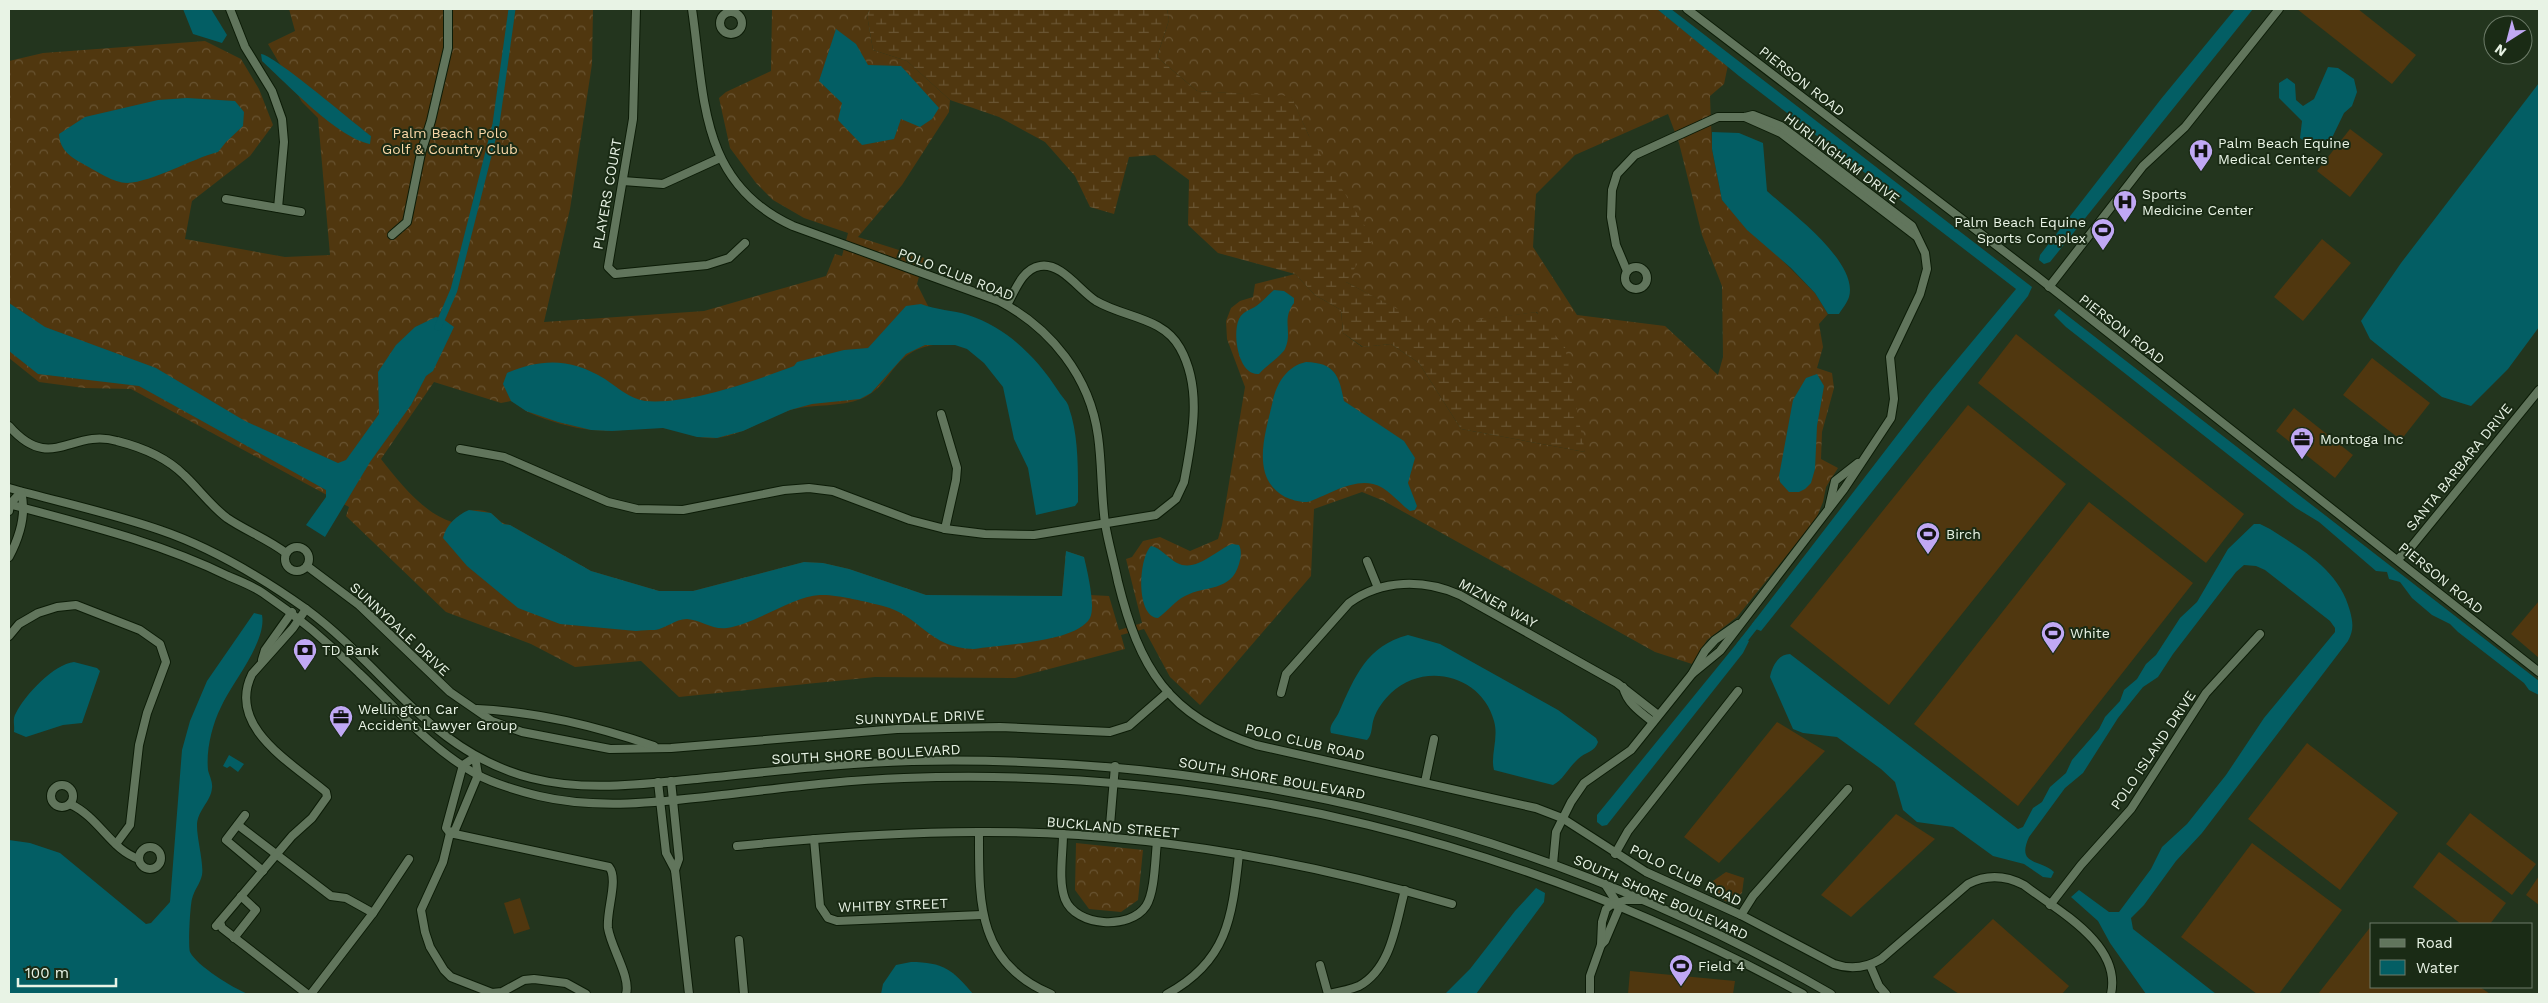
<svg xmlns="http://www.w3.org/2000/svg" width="2548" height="1003" viewBox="0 0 2548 1003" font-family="'Work Sans',sans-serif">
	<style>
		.grass { fill: #50370f }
		.forest { fill: url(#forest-crowns); fill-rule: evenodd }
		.wetland { fill: url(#wetland-marsh) }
		.water { fill: #035e64 }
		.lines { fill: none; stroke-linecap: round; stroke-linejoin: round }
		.canal { stroke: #035e64; stroke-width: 7 }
		.minor-casing { stroke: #0c1c07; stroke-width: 10 }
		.minor { stroke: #61755c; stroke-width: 8 }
		.labels { text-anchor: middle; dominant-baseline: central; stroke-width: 4; stroke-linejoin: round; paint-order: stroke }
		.street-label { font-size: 14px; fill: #e8f3e5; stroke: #1a2b15 }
		.park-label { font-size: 14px; fill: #fbd8a8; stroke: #1a2b15 }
		.poi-label { font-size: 14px; fill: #e8f3e5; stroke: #1a2b15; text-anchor: start }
	</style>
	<defs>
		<pattern id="forest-crowns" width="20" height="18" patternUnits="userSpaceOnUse" patternTransform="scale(1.25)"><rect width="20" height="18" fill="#50370f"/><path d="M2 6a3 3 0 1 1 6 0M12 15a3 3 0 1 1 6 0" fill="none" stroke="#695432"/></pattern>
		<pattern id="wetland-marsh" width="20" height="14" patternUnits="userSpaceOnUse" patternTransform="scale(1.25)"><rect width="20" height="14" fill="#50370f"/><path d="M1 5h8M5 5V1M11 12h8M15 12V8" fill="none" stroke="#695432"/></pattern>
	</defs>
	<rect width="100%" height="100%" fill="#23351e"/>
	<g class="grass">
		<polygon points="2297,9 2358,9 2416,55 2392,84"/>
		<polygon points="2350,129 2383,154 2350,197 2317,171"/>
		<polygon points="2322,239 2351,263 2303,321 2274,297"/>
		<polygon points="2016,334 2244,514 2206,563 1978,383"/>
		<polygon points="2372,358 2430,403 2401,440 2343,395"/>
		<polygon points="1968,405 2066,484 1889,705 1790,626"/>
		<polygon points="2294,408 2353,455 2335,478 2276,431"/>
		<polygon points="2089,502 2193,583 2018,806 1914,724"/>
		<polygon points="2539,601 2539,658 2511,634"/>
		<polygon points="1777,722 1825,751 1719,863 1684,837"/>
		<polygon points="2307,743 2398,813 2340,890 2248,819"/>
		<polygon points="2470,813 2536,864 2512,895 2446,844"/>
		<polygon points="1896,814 1935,839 1851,917 1821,895"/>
		<polygon points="2252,843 2342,910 2279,994 2257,994 2181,937"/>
		<polygon points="2439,852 2506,903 2490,924 2461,924 2413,887"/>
		<polygon points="2539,876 2539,905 2526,895"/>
		<polygon points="520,898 530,929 514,934 504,903"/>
		<polygon points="1993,919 2069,986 2062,994 1959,994 1933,977"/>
		<polygon points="2372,925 2372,987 2480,987 2490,994 2318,994"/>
		<polygon points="1630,971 1735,981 1733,994 1628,994"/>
	</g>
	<g class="forest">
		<path d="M289,9H593L592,64L570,209L544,322L704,311L826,276L835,254L842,256L848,233L804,218L773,200L756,183L730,148L719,98L726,92L771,71L772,9H870L867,15L873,50L907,61L950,100L949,112L902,185L858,237L924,258L917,284L928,306L939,344C889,350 895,385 861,399C841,407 815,404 794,409C769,415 749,432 723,437C697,442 686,430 664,428C641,426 616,433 592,430C572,428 548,421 530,413C523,410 519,404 511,401L501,403L434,382L381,459C399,482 423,513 452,522C461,512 476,506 490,513C498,517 499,524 510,525L591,571L659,591H693L804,562L823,563L849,569L926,595L1062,596L1066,551L1084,557L1090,595L1109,596L1119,630L1142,623L1126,559L1132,557L1143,541L1160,537L1190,551L1218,539L1222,525L1245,387L1227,339L1226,321L1231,308L1240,301L1253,297L1255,284L1295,274L1315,295L1341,310L1343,333L1362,347L1391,344L1419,363L1461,429L1585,452L1537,312L1430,327L1346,282L1309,136L1291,97L1197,91L1157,57L1169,20L1167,9H1657L1728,65L1724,84L1710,96L1712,149L1722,200L1815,293L1828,314L1819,324L1823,347L1817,368L1832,373L1834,388L1822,432L1821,459L1838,468L1826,487L1823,502L1816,519L1737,617L1707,640L1692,664L1655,652L1384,501L1362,492L1314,509L1311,576L1200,705L1170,677L1144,629L1121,635L1125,649L1015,678L875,677L679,697L641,661L575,667L531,644L446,612L346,516L349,507L131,389L84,388L39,382L9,358V61L43,53L205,41L241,59L259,89L273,125L250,156L192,201L185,239L285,257L330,255L318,118L302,102L268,44L295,31ZM1668,114L1679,143L1702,235L1722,286L1723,357L1718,375L1665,326L1577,315L1533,247L1536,194L1575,155Z"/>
		<polygon points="1076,843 1143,850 1138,900 1121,912 1089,909 1075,890"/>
		<polygon points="1726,872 1744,878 1742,893 1729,903 1711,893 1713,881"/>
	</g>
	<polygon class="wetland" points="870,9 1167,9 1169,20 1157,57 1197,91 1291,96 1309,136 1373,239 1346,282 1430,326 1536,312 1565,347 1585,452 1461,429 1419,363 1391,344 1363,347 1343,333 1341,310 1315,295 1295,274 1218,253 1188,225 1189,180 1155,155 1129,157 1114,214 1090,207 1075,176 1045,142 999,117 950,100 907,61 873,50 867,15"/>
	<g class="water">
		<polygon points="183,9 211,9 227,35 222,43 193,34"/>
		<polygon points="1657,9 1671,9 2032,287 2028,296 1761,631 1753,628 1752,624 1931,391 2016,289 1739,76"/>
		<polygon points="2235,9 2253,9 2050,262 2044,264 2039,260 2040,255 2161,99"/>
		<polygon points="836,29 856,44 868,65 901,66 939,108 932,119 920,127 901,119 894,139 862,145 838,120 842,103 819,81"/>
		<path d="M261,54C273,54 355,124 371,136L370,144C338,138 287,84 262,61Z"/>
		<polygon points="2328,67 2338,68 2354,79 2357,92 2352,106 2344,113 2330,142 2316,150 2300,138 2302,121 2279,98 2279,83 2287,78 2295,84 2296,100 2303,106 2314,99"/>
		<polygon points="2539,83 2539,327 2508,369 2471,406 2442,397 2370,339 2361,321 2401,263"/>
		<path d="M187,98L235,101L244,112L243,126L226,142L218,152C191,159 153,182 127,183C114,183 96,171 85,165C71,157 60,151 59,134L85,117L158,100Z"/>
		<path d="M1712,132L1739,133L1763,143L1767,191C1790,212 1859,262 1849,297C1847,303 1842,309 1839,314H1828L1815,293L1791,268L1747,230L1722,200L1712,149Z"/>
		<path d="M1274,290L1284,291L1294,298V303C1281,320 1293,332 1285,349C1282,355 1265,367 1259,374C1238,376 1232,333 1239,319C1243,310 1253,310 1260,303C1265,299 1269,294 1274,290Z"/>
		<polygon points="9,303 45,327 156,368 245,421 338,463 346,460 379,414 378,372 396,345 415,327 436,317 443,319 454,327 433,371 426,376 411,405 370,462 325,537 306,525 326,497 326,490 139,386 38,374 9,351"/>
		<path d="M921,304C936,310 953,310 968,315C1008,328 1037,358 1059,392C1062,397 1068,402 1069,408C1079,436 1078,472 1078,502L1075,506L1036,515L1028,468L1014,439L1003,387L984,363L967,349L955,345H925L906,354L871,393L860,399L812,404L790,410L743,431L717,438L697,437L663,428L612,431L591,430L558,422L526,411L511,401L503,384L507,373C542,358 571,358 605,379C617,387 630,399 645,401C688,405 754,381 794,366L797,362L844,350L868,348L906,306Z"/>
		<polygon points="2059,309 2539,681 2539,695 2529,690 2524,683 2458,632 2450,624 2432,615 2412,598 2400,582 2389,579 2387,572 2376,571 2319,522 2296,508 2066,327 2054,315"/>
		<path d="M1306,362C1335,363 1339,375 1344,401L1404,441L1415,458L1408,483L1417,506L1415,510L1410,511C1399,503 1387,487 1373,484C1353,479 1329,494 1311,501C1305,504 1292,500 1285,497C1249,477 1266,432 1273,400C1277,383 1287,366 1306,362Z"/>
		<polygon points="1817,374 1824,386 1817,426 1815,469 1811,483 1805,489 1799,492 1789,492 1780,482 1779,476 1793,400 1806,378"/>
		<path d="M469,510L491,513L503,524L510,525L591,571L659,591H693L804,562L823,563L849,569L926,595L1062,596L1066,551L1084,557C1087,570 1096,606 1090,618C1076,643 1001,644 974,649C928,648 920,615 883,606C868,602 835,594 820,595C793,596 758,623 727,628C712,630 701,620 687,619C675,619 665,629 655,630C648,630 643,630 636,631L560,624L518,608L467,566L443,538C446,525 457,515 469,510Z"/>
		<path d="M2254,524H2260L2270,529C2303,550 2340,571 2350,611C2353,623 2354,630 2348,641L2202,833L2176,861L2144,905L2131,918L2133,929L2216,994H2146L2110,943L2098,921L2071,897L2079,890L2109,912H2119L2151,869L2162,847L2187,824L2226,775L2264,718L2335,632V628L2330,621L2265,570L2256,566L2244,565L2236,572L2173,654L2158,677L2143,687L2118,718L2083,773L2065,788L2029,837C2016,866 2040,859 2054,872L2051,878L2043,877L2024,864L1993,856L1953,827L1917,822L1903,810L1895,782L1881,769L1837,737L1803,733L1793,729L1770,677C1772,667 1778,654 1790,654L2018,829L2023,827L2033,808L2042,802L2050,787L2066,773L2072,760L2099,729L2105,717L2120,701L2124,690L2137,679L2146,664L2156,655L2180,618L2197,602L2228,549Z"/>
		<path d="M1232,544L1239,545C1242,551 1241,557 1239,564C1231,592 1206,585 1185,596C1175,601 1168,611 1158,618C1136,617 1138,559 1151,546C1161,548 1168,558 1177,563C1196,573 1216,550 1232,544Z"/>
		<path d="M254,613L262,615C267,642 232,682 221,707C212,725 206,750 208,770C209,775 213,782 212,788C211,802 197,810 197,826C197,839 204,864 202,875C200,884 194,890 192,899C190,906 188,947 190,952C197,966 233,988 248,994H9V840L30,843L60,853L146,924L151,923L170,902L182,750L190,721L207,681Z"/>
		<path d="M1408,635L1440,644L1558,710L1596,738L1598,742C1595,752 1585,752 1578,759C1569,767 1563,780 1553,785L1494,770C1490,756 1499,738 1494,721C1482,675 1424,661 1391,693C1384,700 1377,709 1374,718C1371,726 1373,734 1367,740L1331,733C1328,726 1336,719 1339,712C1355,677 1366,646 1408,635Z"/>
		<polygon points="1742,637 1749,641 1743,653 1607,825 1602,826 1597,822 1597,815"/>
		<path d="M74,662L97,668L100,671L82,723L63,725L26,737L14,732C15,725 12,719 16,713C25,695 54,664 74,662Z"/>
		<polygon points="229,755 244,764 238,772 230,766 227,768 223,766"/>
		<polygon points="1536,888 1545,893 1544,902 1476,994 1445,994 1470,969 1515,911"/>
		<path d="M911,962C943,962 953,970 973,994H881L883,984L896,965Z"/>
	</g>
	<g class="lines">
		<g class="canal">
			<polyline points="438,327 454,290 496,124 512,9"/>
			<polyline points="1740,645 1758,622"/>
		</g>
		<g class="minor-casing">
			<g id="minor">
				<polyline points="230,9 245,47 272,91 282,119 284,142 278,208"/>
				<polyline points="636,9 633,119 608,267 615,274 707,265 729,258 745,243"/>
				<path d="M692,9C705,98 699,183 793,226L999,301C1051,328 1090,377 1098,436C1102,464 1101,494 1105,523C1108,542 1114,562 1118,582C1139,667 1168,717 1256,745L1536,808L1562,818L1646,872L1741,915L1834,964C1851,970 1866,968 1881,959L1968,884C1987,874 2005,875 2024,885C2058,911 2122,944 2111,994"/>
				<polyline points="1687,9 2035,275 2539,672"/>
				<circle cx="731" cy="23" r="11"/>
				<polyline points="1745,117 1781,133 1916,236"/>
				<polyline points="623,181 663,184 720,158"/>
				<polyline points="226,199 301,212"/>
				<polyline points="392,235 407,222 421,153 431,121 448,48 448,9"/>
				<circle cx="1636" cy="278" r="11"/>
				<polyline points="1627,271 1616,245 1611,217 1612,190 1617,174 1635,155 1718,117 1745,117 1753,115 1781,126 1912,226 1925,253 1927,269 1920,294 1890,357 1894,399 1891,418 1844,489 1720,651 1692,674"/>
				<polyline points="2049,287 2143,166 2185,127 2279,9"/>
				<polyline points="941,414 957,468 956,480 945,529"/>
				<path d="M9,426C51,474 71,428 117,441C141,447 166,457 184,475C198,488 211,506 227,518C246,531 268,539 286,553"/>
				<path d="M460,449L504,457L608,502L637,509L683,510L784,490L809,488L833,491L910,520L945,529L985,534L1034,535L1156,515L1176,499L1184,482C1192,439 1203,389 1180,348C1163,317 1125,318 1096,301C1079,290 1061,262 1040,266C1022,269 1015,291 1007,305"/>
				<path d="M9,488C59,502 111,513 160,530C213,548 261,577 306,609C385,667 430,752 531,778C586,792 641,784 697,779C768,772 840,763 912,761C1238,754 1548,831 1831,994"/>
				<path d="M9,504C83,524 159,542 228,576C240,581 253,586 263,593C297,616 330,644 359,673C396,708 431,749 476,774C494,784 519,791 539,796C598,810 662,802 722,795C783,788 843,780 904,778C1222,766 1525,843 1803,994"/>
				<polyline points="1829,507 1835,481 1858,463"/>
				<polyline points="9,511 10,504 21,492"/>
				<circle cx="297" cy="559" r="12"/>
				<path d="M9,557C20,536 27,514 21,492"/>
				<polyline points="2398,559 2412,546 2539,390"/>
				<polyline points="1367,561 1378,588"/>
				<polyline points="307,566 359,605 450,692 492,721 522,732 610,749 671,748 897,729 1000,727 1110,732 1129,726 1168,692"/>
				<polyline points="9,636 19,624 38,613 57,607 76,605 140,630 160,644 166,662 147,713 139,745 130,825 116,844"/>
				<polyline points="262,660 265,650 292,612"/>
				<path d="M1623,687C1627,703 1640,712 1653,722"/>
				<path d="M1281,693L1286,674L1349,603C1382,579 1424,579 1460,595L1617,683L1658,715"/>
				<path d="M477,709C539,712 595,726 654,746"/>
				<polygon points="475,757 478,775 455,830 450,833 446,828 463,765"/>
				<polyline points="671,781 679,859 675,870"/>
				<polyline points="658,782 666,853 675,870 689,994"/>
				<polyline points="1425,782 1434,739"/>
				<circle cx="62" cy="796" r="11"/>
				<path d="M70,804C99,817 111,850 139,859"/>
				<polyline points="245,815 226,840 263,871"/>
				<polyline points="238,825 331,896 346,898 373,913"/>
				<path d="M979,832C979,900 976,963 1051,994"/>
				<path d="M1063,834C1063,854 1058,880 1065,899C1076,927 1130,930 1146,906C1155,892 1155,859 1157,842"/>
				<polyline points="1109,837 1115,766"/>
				<polyline points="814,839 820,906 828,918 837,921 982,915"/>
				<path d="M737,846C817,838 897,832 978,832C1139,831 1298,859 1452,904"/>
				<circle cx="150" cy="858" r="11"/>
				<polyline points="1615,854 1628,831 1738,691"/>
				<polyline points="1553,864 1556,832 1571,802 1584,783 1631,750 1692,674 1705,651 1715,640 1738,624"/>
				<polyline points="1605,884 1619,906"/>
				<polyline points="2050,905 2081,865 2131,809 2206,693 2260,634"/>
				<polyline points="1741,915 1753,896 1848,789"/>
				<polyline points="220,922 222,928 307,994"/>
				<path d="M216,926L292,836L312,818L327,797L326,792C292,763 226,727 252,674L293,628L306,609"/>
				<polyline points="234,938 256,910 241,896"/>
				<polyline points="739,940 744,994"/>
				<polyline points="1601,945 1605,941 1619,908"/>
				<polyline points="1320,965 1328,994"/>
				<polyline points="1870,965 1879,986 1886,994"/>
				<polyline points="311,994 373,913 409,859"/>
				<path d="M586,994L566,983L534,979L524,980L502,992L492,993L451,977L444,970L430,947L425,932L421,910L443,862L450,833L609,867C619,879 606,911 608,928C611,948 631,977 626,994"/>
				<path d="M1167,994C1228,961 1232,917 1239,854"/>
				<path d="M1329,994C1339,992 1349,990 1359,986C1392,968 1396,922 1405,890"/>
				<polyline points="1590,994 1590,976 1601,945 1602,922 1606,909 1611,905 1626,900 1641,900"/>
			</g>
		</g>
		<use href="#minor" class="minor"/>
	</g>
	<defs>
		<g id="hospital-pin" transform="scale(1.25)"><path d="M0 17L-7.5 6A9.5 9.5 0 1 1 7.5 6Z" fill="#c0a8f4" stroke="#1a2b15"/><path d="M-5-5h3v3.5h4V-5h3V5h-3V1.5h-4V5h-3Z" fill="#111"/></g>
		<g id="stadium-pin" transform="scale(1.25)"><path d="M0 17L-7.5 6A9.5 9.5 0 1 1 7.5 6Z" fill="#c0a8f4" stroke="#1a2b15"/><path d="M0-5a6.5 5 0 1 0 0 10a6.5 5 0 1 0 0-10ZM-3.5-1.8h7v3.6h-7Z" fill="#111"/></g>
		<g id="office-pin" transform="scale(1.25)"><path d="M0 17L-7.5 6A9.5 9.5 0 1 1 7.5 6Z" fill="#c0a8f4" stroke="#1a2b15"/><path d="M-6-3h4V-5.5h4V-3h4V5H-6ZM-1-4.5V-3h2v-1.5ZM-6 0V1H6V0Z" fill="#111"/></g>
		<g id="bank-pin" transform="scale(1.25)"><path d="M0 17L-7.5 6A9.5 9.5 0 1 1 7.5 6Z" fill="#c0a8f4" stroke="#1a2b15"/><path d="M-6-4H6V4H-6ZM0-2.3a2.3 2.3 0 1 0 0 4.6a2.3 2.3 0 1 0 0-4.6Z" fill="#111"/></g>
	</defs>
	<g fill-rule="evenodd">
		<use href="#hospital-pin" x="2201" y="151"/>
		<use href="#hospital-pin" x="2125" y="202"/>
		<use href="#stadium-pin" x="2103" y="230"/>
		<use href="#office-pin" x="2302" y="439"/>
		<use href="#stadium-pin" x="1928" y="534"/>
		<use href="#stadium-pin" x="2053" y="633"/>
		<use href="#bank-pin" x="305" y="650"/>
		<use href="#office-pin" x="341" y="717"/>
		<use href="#stadium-pin" x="1681" y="966"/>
	</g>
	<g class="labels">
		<g class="street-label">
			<text transform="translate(1802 81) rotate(38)">PIERSON ROAD</text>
			<text transform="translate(1842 158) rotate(37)">HURLINGHAM DRIVE</text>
			<text transform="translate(607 194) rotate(-80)">PLAYERS COURT</text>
			<text transform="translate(956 274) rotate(21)">POLO CLUB ROAD</text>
			<text transform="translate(2122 329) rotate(38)">PIERSON ROAD</text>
			<text transform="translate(2459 467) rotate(-51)">SANTA BARBARA DRIVE</text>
			<text transform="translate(2441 578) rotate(39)">PIERSON ROAD</text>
			<text transform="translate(1498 603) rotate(29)">MIZNER WAY</text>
			<text transform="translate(400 629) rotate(43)">SUNNYDALE DRIVE</text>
			<text transform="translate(920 717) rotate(-2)">SUNNYDALE DRIVE</text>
			<text transform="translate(1305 742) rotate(13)">POLO CLUB ROAD</text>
			<text transform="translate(2153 750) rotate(-56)">POLO ISLAND DRIVE</text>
			<text transform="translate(866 754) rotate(-3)">SOUTH SHORE BOULEVARD</text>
			<text transform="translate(1272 778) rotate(10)">SOUTH SHORE BOULEVARD</text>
			<text transform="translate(1113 827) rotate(5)">BUCKLAND STREET</text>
			<text transform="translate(1686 875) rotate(26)">POLO CLUB ROAD</text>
			<text transform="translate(1661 897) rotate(24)">SOUTH SHORE BOULEVARD</text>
			<text transform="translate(893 905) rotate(-2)">WHITBY STREET</text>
		</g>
		<g class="park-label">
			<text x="450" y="133">Palm Beach Polo<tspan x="450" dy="16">Golf &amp; Country Club</tspan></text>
		</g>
		<g class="poi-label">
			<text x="2218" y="143">Palm Beach Equine<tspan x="2218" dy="16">Medical Centers</tspan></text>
			<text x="2142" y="194">Sports<tspan x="2142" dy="16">Medicine Center</tspan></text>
			<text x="2086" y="222" text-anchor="end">Palm Beach Equine<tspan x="2086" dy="16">Sports Complex</tspan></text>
			<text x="2320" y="439">Montoga Inc</text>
			<text x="1946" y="534">Birch</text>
			<text x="2070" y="633">White</text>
			<text x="322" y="650">TD Bank</text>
			<text x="358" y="709">Wellington Car<tspan x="358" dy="16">Accident Lawyer Group</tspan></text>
			<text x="1698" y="966">Field 4</text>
		</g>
	</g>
	<rect width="2548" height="1003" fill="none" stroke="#e8f3e5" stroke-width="20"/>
	<rect x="2370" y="923" width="162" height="65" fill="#1a2b15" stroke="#6c7b68"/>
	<rect x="2380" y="939" width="25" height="8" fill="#61755c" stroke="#6c7b68"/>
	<text x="2416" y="948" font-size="15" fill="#e8f3e5">Road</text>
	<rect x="2380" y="960" width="25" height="15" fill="#035e64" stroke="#6c7b68"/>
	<text x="2416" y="973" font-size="15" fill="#e8f3e5">Water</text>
	<g transform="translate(2508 40) rotate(216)"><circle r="24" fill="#1a2b15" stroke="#6c7b68"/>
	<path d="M0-4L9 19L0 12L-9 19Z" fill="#c0a8f4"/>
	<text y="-8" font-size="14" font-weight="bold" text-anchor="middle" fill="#e8f3e5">N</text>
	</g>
	<path d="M18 978v8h98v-8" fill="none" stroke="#e8f3e5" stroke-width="2.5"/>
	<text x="25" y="978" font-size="15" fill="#e8f3e5" stroke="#1a2b15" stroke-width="4" paint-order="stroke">100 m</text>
</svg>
